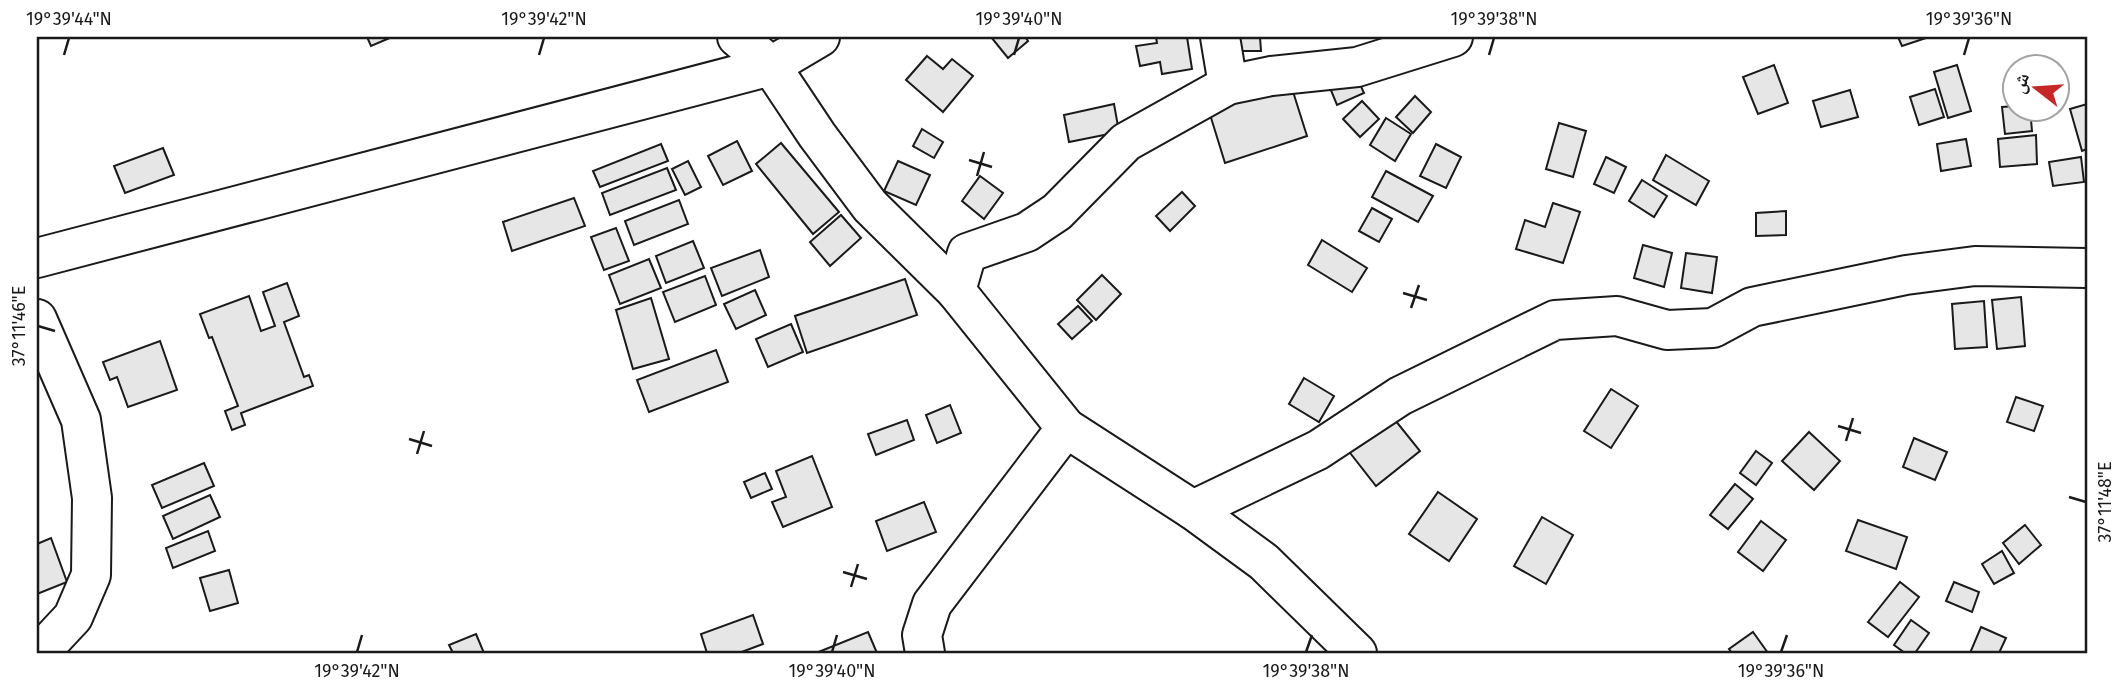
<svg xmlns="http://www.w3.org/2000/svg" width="2124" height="690" viewBox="0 0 2124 690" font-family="'Fira Sans','Noto Naskh Arabic',sans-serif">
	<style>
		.building { fill: #e6e6e6; stroke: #1a1a1a; stroke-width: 2 }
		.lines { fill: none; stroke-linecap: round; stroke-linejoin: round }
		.street-casing { stroke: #1a1a1a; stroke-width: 42 }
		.street { stroke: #fff; stroke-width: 38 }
		.ticks { fill: none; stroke: #1a1a1a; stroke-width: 2.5 }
		.neatline { fill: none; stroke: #1a1a1a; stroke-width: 2.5 }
		.ticks-label { font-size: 18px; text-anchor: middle; fill: #1a1a1a }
	</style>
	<rect width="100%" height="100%" fill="#fff"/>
	<g class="building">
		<polygon points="367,37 392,37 371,46"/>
		<polygon points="991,37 1025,37 1028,41 1008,58"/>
		<polygon points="1156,37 1187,37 1192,69 1162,74 1160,62 1140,66 1136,46 1157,43"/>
		<polygon points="1231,37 1260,37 1261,51 1231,51"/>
		<polygon points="1898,37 1929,37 1902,46"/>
		<polygon points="927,56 943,69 952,59 973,76 943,112 906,80"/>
		<polygon points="1774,65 1788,103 1758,114 1743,77"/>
		<polygon points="1957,65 1971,111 1948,118 1934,72"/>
		<polygon points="1354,71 1364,93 1337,105 1328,83"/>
		<polygon points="1290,82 1307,136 1225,163 1208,108"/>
		<polygon points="1935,89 1944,117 1919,125 1910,97"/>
		<polygon points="1850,90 1858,117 1821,127 1813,101"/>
		<polygon points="1415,96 1431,112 1413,133 1396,117"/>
		<polygon points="1362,101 1379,119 1360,137 1343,119"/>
		<polygon points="1114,104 1119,132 1069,142 1064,115"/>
		<polygon points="2087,104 2087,149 2082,151 2070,109"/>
		<polygon points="2016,106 2016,108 2030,108 2032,131 2005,134 2002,107"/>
		<polygon points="1386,118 1411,134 1395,161 1370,145"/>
		<polygon points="1559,123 1586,131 1573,177 1546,169"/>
		<polygon points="922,129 943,142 934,158 913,146"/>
		<polygon points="2036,135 2037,164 2000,167 1998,139"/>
		<polygon points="1966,139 1971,166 1941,171 1937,144"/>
		<polygon points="737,141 752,171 723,185 708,156"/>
		<polygon points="781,143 839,212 813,234 756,164"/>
		<polygon points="661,144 668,161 600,187 593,171"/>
		<polygon points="1436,144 1461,157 1446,188 1420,176"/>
		<polygon points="163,148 174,175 125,193 114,166"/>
		<polygon points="1666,155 1709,181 1696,205 1653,180"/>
		<polygon points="1606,157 1626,167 1614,193 1594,184"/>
		<polygon points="2081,157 2084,182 2053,186 2049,162"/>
		<polygon points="688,161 701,187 685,195 672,169"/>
		<polygon points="898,161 930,175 916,205 884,191"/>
		<polygon points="667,168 676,190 610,215 602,193"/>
		<polygon points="1386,171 1433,196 1418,222 1372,197"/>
		<polygon points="980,176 1003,193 984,219 962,201"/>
		<polygon points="1642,180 1667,196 1654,217 1629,201"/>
		<polygon points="1182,192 1195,206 1170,231 1156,216"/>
		<polygon points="574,198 585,226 512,251 503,222"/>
		<polygon points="679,200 688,224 634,245 625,221"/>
		<polygon points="1553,203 1580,212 1563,263 1516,249 1525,220 1545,227"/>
		<polygon points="1372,208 1392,219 1379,242 1359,231"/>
		<polygon points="1786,211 1786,235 1756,236 1756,213"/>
		<polygon points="841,215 861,238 830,266 810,242"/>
		<polygon points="616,228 629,261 604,270 591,237"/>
		<polygon points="1322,240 1367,268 1352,292 1308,265"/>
		<polygon points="693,241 704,268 666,283 656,256"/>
		<polygon points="1643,245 1672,253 1664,287 1634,278"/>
		<polygon points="760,250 769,277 722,296 711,268"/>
		<polygon points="1686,253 1717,257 1712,293 1681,288"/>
		<polygon points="649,259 661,288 620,304 609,275"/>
		<polygon points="1102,275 1121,294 1096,320 1077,300"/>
		<polygon points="705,276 716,305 675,322 663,292"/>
		<polygon points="905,279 917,315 807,353 795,316"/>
		<polygon points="287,283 299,316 284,322 304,377 309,375 313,386 241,413 245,425 232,430 225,411 238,406 212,337 209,338 200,314 249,296 261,331 275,326 263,292"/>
		<polygon points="755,290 766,315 736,329 724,304"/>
		<polygon points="2021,297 2025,346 1997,349 1992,300"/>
		<polygon points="651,298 669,359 633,369 616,310"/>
		<polygon points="1984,301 1987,347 1955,349 1952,304"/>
		<polygon points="1078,306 1092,321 1072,339 1058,324"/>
		<polygon points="791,324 803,352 768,367 756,339"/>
		<polygon points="160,341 177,390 128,407 117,377 110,380 103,362"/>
		<polygon points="716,350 728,382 649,412 637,380"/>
		<polygon points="1304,378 1334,396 1319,422 1289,404"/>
		<polygon points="1611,389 1638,406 1611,448 1584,431"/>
		<polygon points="2016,397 2043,406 2034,431 2007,422"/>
		<polygon points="950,405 961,433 937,443 926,415"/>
		<polygon points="1391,415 1420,451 1376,486 1347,449"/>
		<polygon points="907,420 914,440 876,455 868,434"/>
		<polygon points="1809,432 1840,461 1814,490 1782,461"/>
		<polygon points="1914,438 1947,452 1935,480 1903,467"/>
		<polygon points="1756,451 1772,463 1756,485 1740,473"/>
		<polygon points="812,456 832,507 783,527 772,502 786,497 776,471"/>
		<polygon points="204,463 214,486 162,508 152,485"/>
		<polygon points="765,473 772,489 751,498 744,482"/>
		<polygon points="1735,484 1753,499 1728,529 1710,515"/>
		<polygon points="1438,492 1477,519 1449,561 1409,534"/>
		<polygon points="210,495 220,517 173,539 163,516"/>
		<polygon points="924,502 936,532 887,551 876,521"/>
		<polygon points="1542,517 1573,535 1546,584 1514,566"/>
		<polygon points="1858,520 1907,537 1896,569 1846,551"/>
		<polygon points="1761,521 1786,540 1763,571 1738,552"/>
		<polygon points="2025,525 2041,545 2019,564 2003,543"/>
		<polygon points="208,531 215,551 173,568 166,548"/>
		<polygon points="51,538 67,582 37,594 37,544"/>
		<polygon points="2002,551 2014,573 1994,584 1982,564"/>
		<polygon points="229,570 238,603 210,611 200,578"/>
		<polygon points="1900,582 1919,597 1888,637 1868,622"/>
		<polygon points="1954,582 1979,592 1972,612 1946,601"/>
		<polygon points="753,615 763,644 739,653 707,653 701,634"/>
		<polygon points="1911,620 1929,633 1915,653 1905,653 1894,645"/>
		<polygon points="1981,627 2006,638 1999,653 1970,653"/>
		<polygon points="868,632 877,653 816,653"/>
		<polygon points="1753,632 1768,653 1732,653 1729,649"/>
		<polygon points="476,634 484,653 453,653 449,645"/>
	</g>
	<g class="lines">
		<g class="street-casing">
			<g id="street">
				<polyline points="737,37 771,66 817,135 870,206 956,291 1066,428 1193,510 1264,562 1357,653"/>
				<polyline points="1220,37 1228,85"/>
				<polyline points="37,258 771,66 820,37"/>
				<polyline points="956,291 967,253 1027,232 1057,212 1126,142 1228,85 1271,76 1357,67 1453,37"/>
				<polyline points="37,319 81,420 92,498 91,575 73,617 44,648 37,652"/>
				<polyline points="1193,510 1318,450 1400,396 1555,320 1617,316 1667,330 1713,328 1752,307 1906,275 1975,266 2087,268"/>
				<polyline points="925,653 922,635 932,604 1066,428"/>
			</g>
		</g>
		<use href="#street" class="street"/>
	</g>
	<path class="ticks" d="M64,55L69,38M539,55L544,38M1014,55L1019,38M1489,55L1494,38M1964,55L1969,38M969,160L992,167M977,176L984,152M1403,293L1427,300M1411,308L1419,285M38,326L55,331M1838,426L1861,433M409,439L432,446M1846,441L1853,418M417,454L424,431M2069,497L2086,502M843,572L867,579M851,587L858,564M357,652L362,635M832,652L837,635M1306,652L1312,635M1781,652L1787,635"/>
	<rect width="2124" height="690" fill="none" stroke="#ffffff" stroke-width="77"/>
	<g transform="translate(2036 88) rotate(287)"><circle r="33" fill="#ffffff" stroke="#a3a3a3" stroke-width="2"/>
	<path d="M0-5L12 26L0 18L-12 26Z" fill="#c62828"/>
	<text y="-10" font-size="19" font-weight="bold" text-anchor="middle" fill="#1a1a1a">ش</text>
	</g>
	<rect x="38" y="38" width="2048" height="614" class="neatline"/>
	<g class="ticks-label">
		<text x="69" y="25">19°39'44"N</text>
		<text x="544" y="25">19°39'42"N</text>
		<text x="1019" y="25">19°39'40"N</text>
		<text x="1494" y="25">19°39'38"N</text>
		<text x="1969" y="25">19°39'36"N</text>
		<text transform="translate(19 326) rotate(-90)" y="6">37°11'46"E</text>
		<text transform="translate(2105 502) rotate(-90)" y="6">37°11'48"E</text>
		<text x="357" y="677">19°39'42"N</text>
		<text x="832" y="677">19°39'40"N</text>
		<text x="1306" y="677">19°39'38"N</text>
		<text x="1781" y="677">19°39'36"N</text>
	</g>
</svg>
